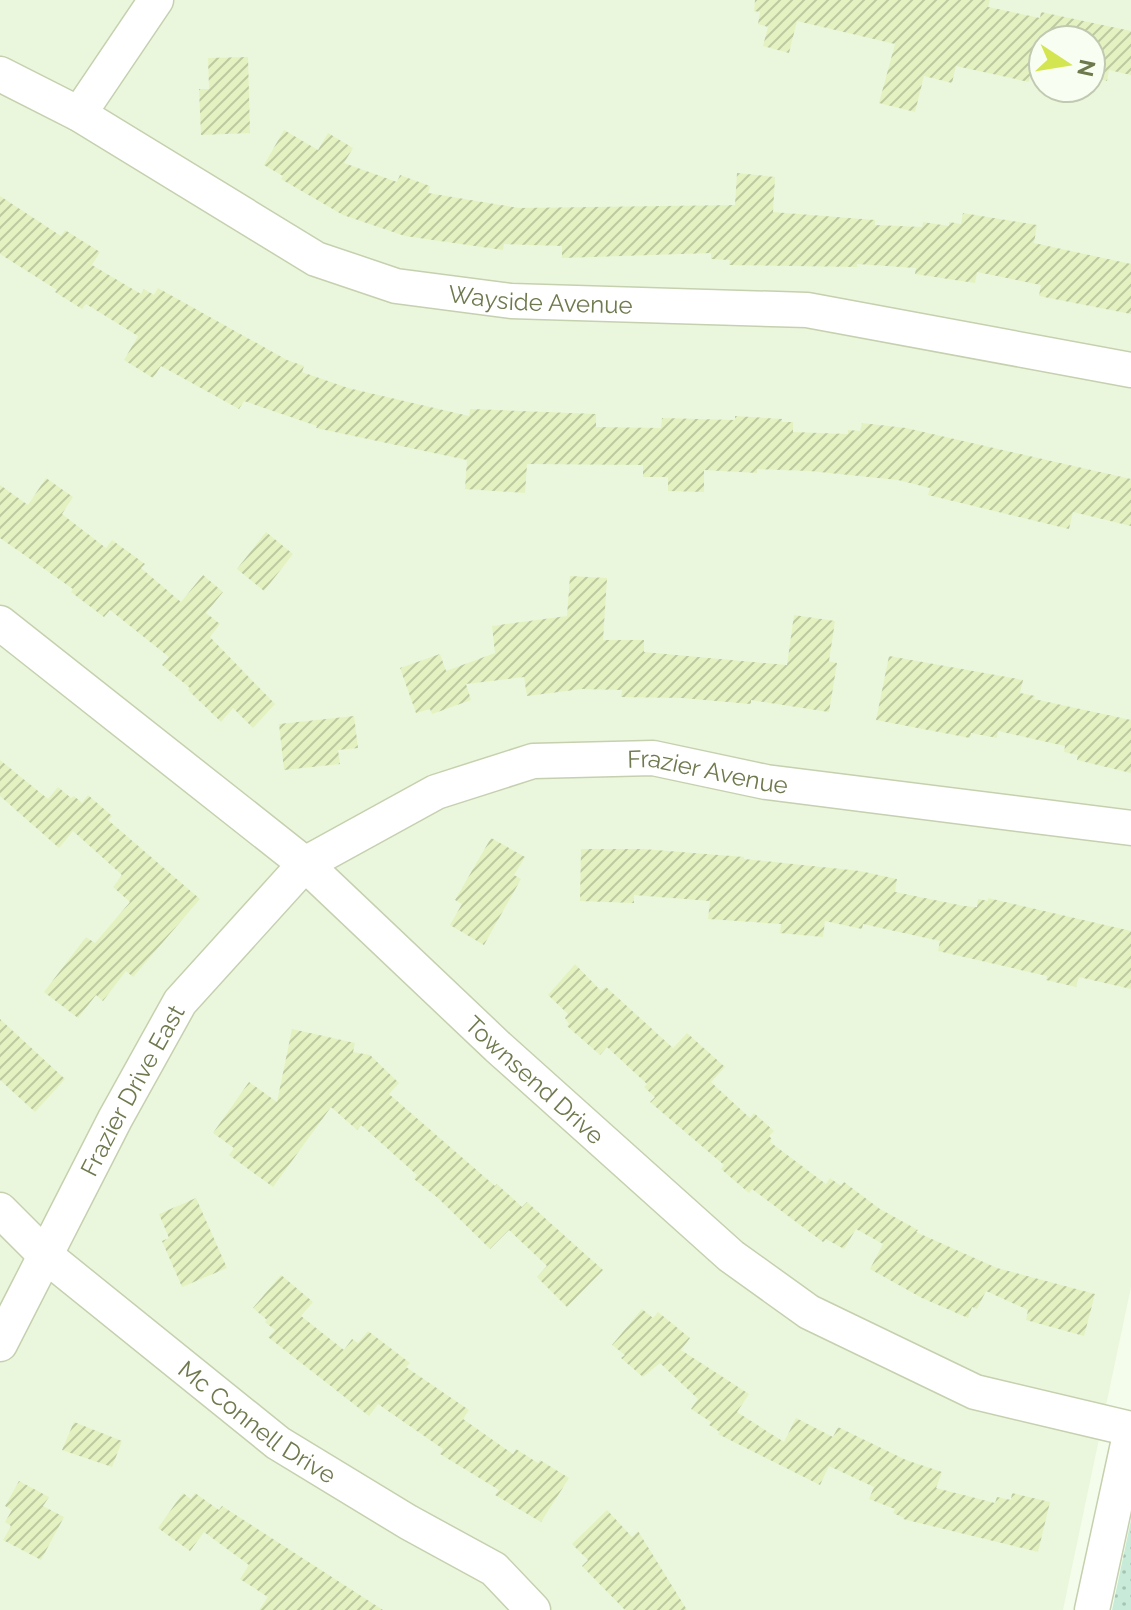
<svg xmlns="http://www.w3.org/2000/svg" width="1131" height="1610" viewBox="0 0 1131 1610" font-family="Raleway,sans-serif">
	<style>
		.residential { fill: #ebf7dc; fill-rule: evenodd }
		.park { fill: url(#park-dots) }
		.building { fill: url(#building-hatch) }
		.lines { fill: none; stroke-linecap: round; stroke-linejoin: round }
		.minor-casing { stroke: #c5d0af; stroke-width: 37 }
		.minor { stroke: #fff; stroke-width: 34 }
		.labels { text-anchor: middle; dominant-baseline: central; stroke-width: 8; stroke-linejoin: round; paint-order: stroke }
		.street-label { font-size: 24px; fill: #6e794d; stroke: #f8fff2 }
	</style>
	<defs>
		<pattern id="park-dots" width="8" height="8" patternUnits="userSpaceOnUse" patternTransform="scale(2)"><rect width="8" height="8" fill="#c8ebd9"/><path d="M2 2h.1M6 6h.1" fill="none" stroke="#a7c3b2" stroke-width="1.8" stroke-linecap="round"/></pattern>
		<pattern id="building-hatch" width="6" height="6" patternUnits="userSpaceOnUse" patternTransform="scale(2)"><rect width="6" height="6" fill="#e4f2c2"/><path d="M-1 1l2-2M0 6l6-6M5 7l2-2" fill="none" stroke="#bdc9a0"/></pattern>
	</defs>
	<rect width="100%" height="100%" fill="#f4fdeb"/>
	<path class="residential" d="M0,0H1131V1287L1063,1610H0ZM1043,40H1091V88H1043Z"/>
	<polygon class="park" points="1131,1520 1131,1610 1112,1610"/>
	<g class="building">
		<polygon points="755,0 990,0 988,7 1040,18 1041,12 1131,31 1131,75 1109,70 1107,81 1091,77 1091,40 1043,40 1043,79 1030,76 1029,82 956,66 952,83 924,76 915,112 879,103 895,44 797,21 789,53 763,46 768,27 758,24 760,12 754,11"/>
		<polygon points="248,57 250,133 201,135 199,89 209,89 208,58"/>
		<polygon points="284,130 318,150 328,133 353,148 344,163 397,182 400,175 430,186 428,193 519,208 735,205 737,173 775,177 773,212 875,220 875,225 922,227 923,222 949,226 949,222 961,224 963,213 1037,225 1034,243 1131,264 1131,314 1039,296 1041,285 977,272 975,283 915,274 916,268 857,264 857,267 729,265 730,260 711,259 711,253 562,258 562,246 504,244 503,250 405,236 343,215 281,179 283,176 264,165"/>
		<polygon points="0,196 61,236 65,230 100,252 92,265 141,294 144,289 154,295 158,288 287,360 304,366 302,372 348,388 469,416 470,409 596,414 596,427 661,428 662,418 735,420 735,416 782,419 782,422 793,422 793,432 848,434 848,430 860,431 862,423 906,428 1131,479 1131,526 1073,512 1069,529 928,495 930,488 898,480 810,471 757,469 757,473 704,470 704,492 668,491 668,477 643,477 643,465 527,464 525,493 465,489 467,460 316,428 317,426 244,401 239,409 161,366 153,378 124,360 138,336 86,304 82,309 55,292 57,290 0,254"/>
		<polygon points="46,478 73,497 62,514 106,548 112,540 145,564 141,568 181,602 203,575 223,592 206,613 220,624 210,637 275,704 253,728 233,708 221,722 188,690 190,688 162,665 169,657 110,610 104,617 71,592 73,589 0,538 0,485 28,505"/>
		<polygon points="266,532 293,554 264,591 237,569"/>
		<polygon points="570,576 607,578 603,640 644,640 644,652 787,665 794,615 835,621 829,661 837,663 829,712 751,700 751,704 682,698 621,697 622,690 582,689 527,696 524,677 466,684 471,700 432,714 430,709 416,713 400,668 440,654 446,671 495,653 492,626 567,616"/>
		<polygon points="889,656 1023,680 1020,693 1035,696 1034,699 1131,720 1131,773 1077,760 1078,755 1064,752 1065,746 998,731 997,738 971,733 970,738 876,720"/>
		<polygon points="354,716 358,748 338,750 340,764 284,770 279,724"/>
		<polygon points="0,760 48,799 58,787 71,798 74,796 82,803 88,795 112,816 108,820 200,899 133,977 126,971 103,1001 96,995 78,1018 44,992 86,937 95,943 130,902 113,887 122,875 73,831 59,848 0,796"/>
		<polygon points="491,838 525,857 514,875 521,879 484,945 450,925 462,904 455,900"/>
		<polygon points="581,849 643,849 744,857 744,859 860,871 897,879 895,892 964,906 977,907 978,899 988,901 988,898 1131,931 1131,989 1079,977 1076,987 1046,980 1047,976 938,951 940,941 863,924 862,929 825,921 823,937 780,933 781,924 708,919 710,901 634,895 634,903 580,901"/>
		<polygon points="575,964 601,991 606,987 673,1048 687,1033 725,1067 711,1082 750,1118 754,1113 774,1131 769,1136 772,1139 770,1142 826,1184 830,1178 841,1186 844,1182 880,1209 918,1230 916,1232 997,1268 1095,1294 1084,1336 1026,1320 1028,1310 986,1291 977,1309 972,1307 968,1318 922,1298 870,1269 883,1244 856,1229 844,1249 826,1239 823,1242 752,1189 749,1193 721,1169 724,1165 650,1102 655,1097 644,1087 647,1084 607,1047 600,1055 567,1026 569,1024 565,1018 568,1014 548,995"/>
		<polygon points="0,1019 65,1079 35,1112 0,1080"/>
		<polygon points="292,1029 355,1043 353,1052 370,1055 399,1083 389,1094 495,1186 497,1184 522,1207 527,1202 603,1270 567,1307 537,1277 547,1266 509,1230 490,1249 438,1198 414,1179 417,1175 361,1125 357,1130 331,1107 273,1187 229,1155 234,1148 213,1133 249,1082 277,1102"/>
		<polygon points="196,1198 227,1268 182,1287 162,1241 169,1238 159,1214"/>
		<polygon points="281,1275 313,1302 301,1316 344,1350 352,1339 358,1343 368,1331 410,1363 406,1367 469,1410 463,1419 513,1454 516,1449 538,1463 540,1460 569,1478 541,1522 495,1495 499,1490 440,1454 443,1449 378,1404 369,1416 268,1337 275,1330 265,1322 267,1320 253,1308"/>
		<polygon points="642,1309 653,1318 658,1312 690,1338 681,1350 749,1394 737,1412 784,1442 796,1418 833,1437 838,1427 906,1460 942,1472 936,1488 995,1503 997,1497 1011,1500 1012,1493 1050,1502 1038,1552 903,1519 904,1518 893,1513 895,1509 869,1499 874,1487 829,1466 820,1485 718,1434 720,1432 709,1425 711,1422 691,1409 698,1399 660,1363 643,1377 621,1358 625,1355 612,1345"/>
		<polygon points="74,1422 122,1441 112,1467 62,1450"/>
		<polygon points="19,1481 49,1497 43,1506 64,1517 41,1560 3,1540 11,1526 5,1522 12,1510 5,1506"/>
		<polygon points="183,1493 191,1499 195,1493 219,1510 222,1506 383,1610 259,1610 268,1597 240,1579 249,1565 204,1532 190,1551 158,1528"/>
		<polygon points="607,1510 632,1537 638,1531 687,1610 625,1610 582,1566 588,1560 572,1544"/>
	</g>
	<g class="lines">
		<g class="minor-casing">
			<g id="minor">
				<path id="s1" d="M0,74L79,114L316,259L396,286L511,301L807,310L1131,370"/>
				<polyline points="79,114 156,0"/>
				<path id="s2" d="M0,623L305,864L498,1047L731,1256L809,1312L975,1392L1131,1429"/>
				<path id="s3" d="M0,1210L45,1255L278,1443L408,1522L494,1569L533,1610"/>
				<path id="s4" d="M0,1344L115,1119L180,1002L305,864L436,792L533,761L653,758L766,782L1131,828"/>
				<polyline points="1092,1610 1131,1430"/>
			</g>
		</g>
		<use href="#minor" class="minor"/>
	</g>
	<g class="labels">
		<g class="street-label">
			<text stroke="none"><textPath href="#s1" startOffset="596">Wayside Avenue</textPath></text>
			<text stroke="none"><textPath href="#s4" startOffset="1000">Frazier Avenue</textPath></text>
			<text stroke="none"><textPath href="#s2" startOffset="704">Townsend Drive</textPath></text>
			<text stroke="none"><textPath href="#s4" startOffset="286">Frazier Drive East</textPath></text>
			<text stroke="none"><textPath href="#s3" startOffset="334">Mc Connell Drive</textPath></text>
		</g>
	</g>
	<g transform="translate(1067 64) rotate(102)"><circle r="38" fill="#f8fff2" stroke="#c1c9b0" stroke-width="2"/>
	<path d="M0-6L14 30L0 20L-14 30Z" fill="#d4e552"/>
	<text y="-12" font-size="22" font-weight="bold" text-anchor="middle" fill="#6e794d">N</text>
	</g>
</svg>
